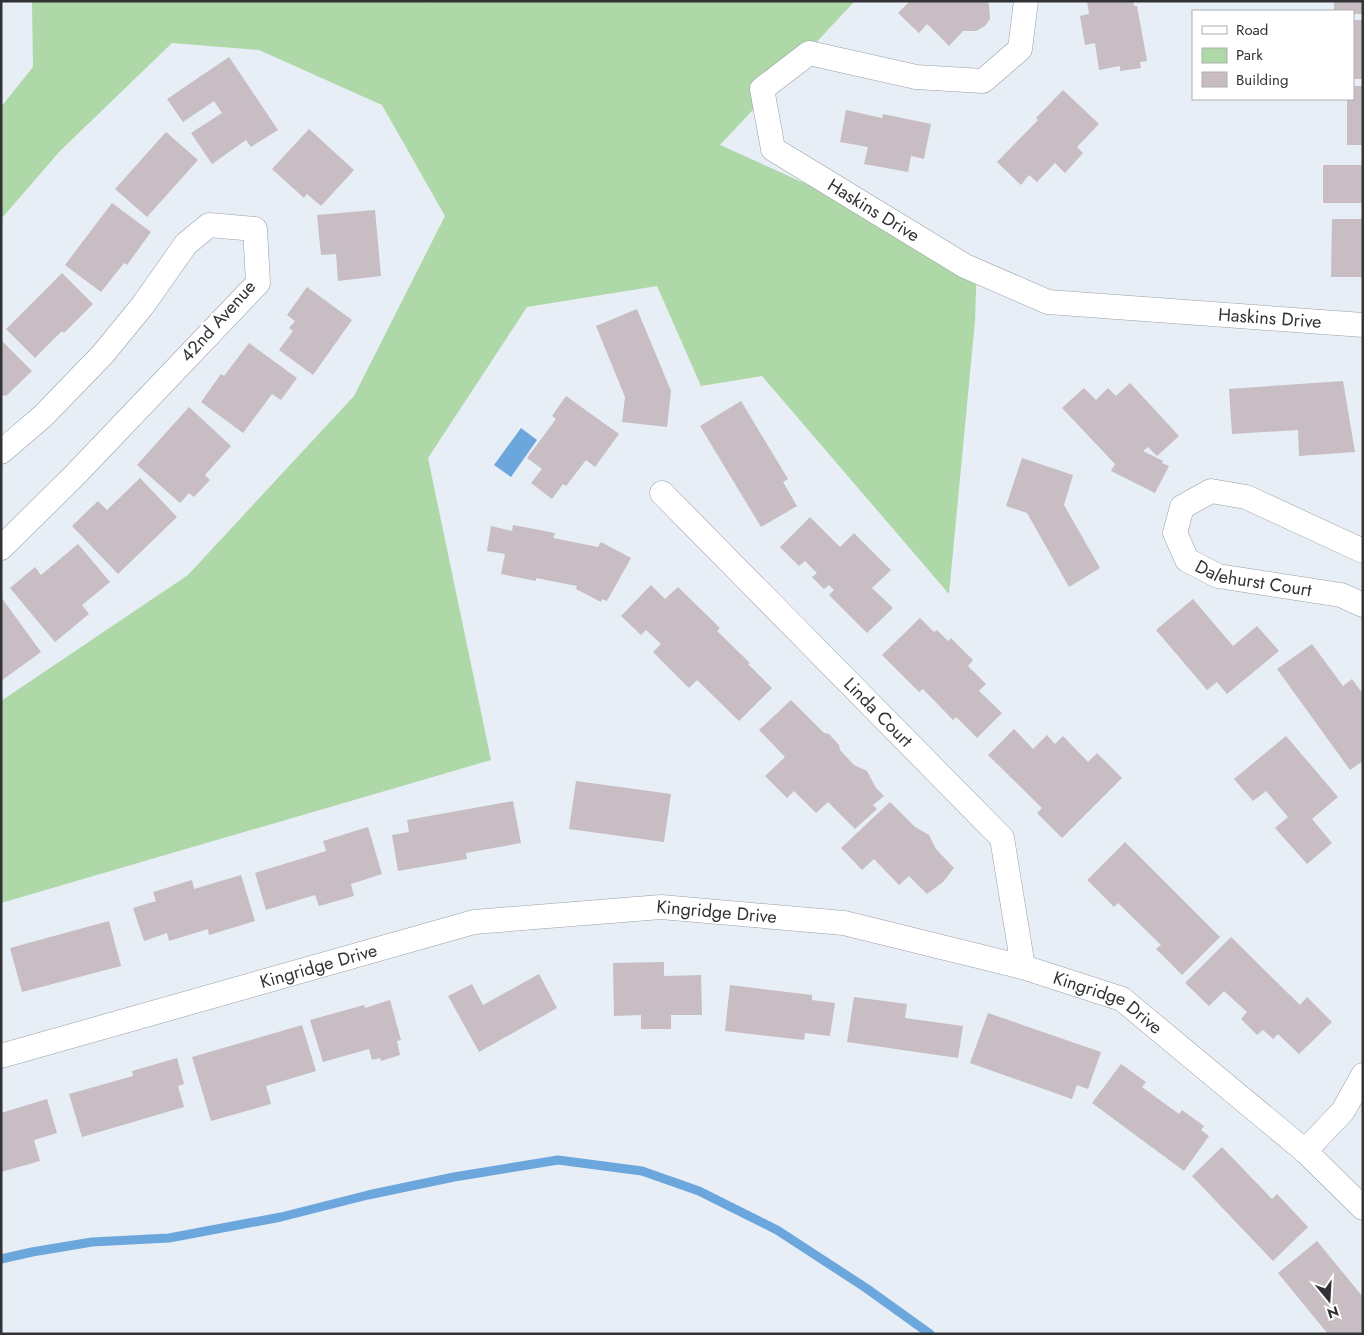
<svg xmlns="http://www.w3.org/2000/svg" width="1364" height="1335" viewBox="0 0 1364 1335" font-family="Jost,sans-serif">
	<style>
		.green { fill: #aed8a7 }
		.water { fill: #6ba6dd }
		.lines { fill: none; stroke-linecap: round; stroke-linejoin: round }
		.stream { stroke: #6ba6dd; stroke-width: 9 }
		.building { fill: #c7bdc3 }
		.street-casing { stroke: #999fa7; stroke-width: 25 }
		.street { stroke: #fff; stroke-width: 24 }
		.labels { text-anchor: middle; dominant-baseline: central; stroke-width: 5; stroke-linejoin: round; paint-order: stroke }
		.street-label { font-size: 18px; fill: #303235; stroke: #fff }
	</style>
	<rect width="100%" height="100%" fill="#e7eef6"/>
	<polygon class="green" points="32,1 429,1 432,3 434,1 853,1 854,2 720,145 977,261 975,321 949,594 762,376 701,386 657,286 527,307 428,458 491,760 1,903 1,701 188,575 354,396 445,216 382,105 259,50 172,43 60,151 1,219 1,107 33,67"/>
	<polygon class="water" points="521,428 537,440 511,477 494,465"/>
	<g class="lines">
		<polyline class="stream" points="1,1259 32,1252 92,1242 169,1238 281,1217 368,1195 454,1177 558,1160 642,1171 699,1191 777,1230 866,1288 930,1334"/>
	</g>
	<g class="building">
		<polygon points="910,1 986,1 989,4 990,19 985,26 976,31 963,31 949,46 927,24 919,33 898,13"/>
		<polygon points="1087,1 1133,1 1134,6 1137,6 1147,61 1140,62 1141,68 1120,71 1120,66 1099,70 1095,43 1085,45 1080,16 1089,14"/>
		<polygon points="1334,1 1363,1 1363,14 1353,14 1353,11 1334,11"/>
		<rect x="1353" y="20" width="10" height="59"/>
		<polygon points="229,57 278,130 251,147 246,140 212,164 191,133 222,113 214,101 183,122 167,99"/>
		<polygon points="1353,86 1363,86 1363,145 1347,145 1347,99 1353,99"/>
		<polygon points="1063,90 1099,124 1077,147 1083,153 1065,173 1055,163 1037,182 1029,175 1021,185 997,162 1038,120 1036,118"/>
		<polygon points="846,110 882,118 883,114 931,124 924,159 911,156 908,172 864,164 868,147 840,142"/>
		<polygon points="309,129 354,170 321,206 307,194 304,198 272,169"/>
		<polygon points="166,132 198,160 147,217 115,189"/>
		<rect x="1323" y="165" width="40" height="38"/>
		<polygon points="112,203 151,232 127,265 124,263 101,292 65,265"/>
		<polygon points="375,210 381,276 338,281 336,254 321,255 317,215"/>
		<polygon points="1332,219 1363,219 1363,277 1331,277"/>
		<polygon points="62,273 93,304 64,333 62,331 35,358 6,329"/>
		<polygon points="307,287 352,320 313,375 279,350 293,331 289,328 295,321 287,315"/>
		<polygon points="637,309 671,391 667,427 622,422 625,397 596,326"/>
		<polygon points="1,340 32,371 6,396 4,395 1,397"/>
		<polygon points="249,343 297,378 281,400 272,394 243,433 201,402 221,374 224,376"/>
		<polygon points="1343,381 1355,452 1299,456 1298,430 1232,434 1229,389"/>
		<polygon points="1130,383 1179,436 1157,456 1148,447 1143,451 1163,461 1162,463 1169,466 1155,493 1111,471 1115,464 1062,408 1084,388 1096,400 1108,388 1116,396"/>
		<polygon points="566,396 619,434 595,467 586,460 566,486 563,484 552,499 531,483 542,469 527,458 556,419 552,416"/>
		<polygon points="741,401 788,479 783,482 797,506 761,527 700,426"/>
		<polygon points="189,407 231,446 205,475 210,480 194,497 189,493 180,503 137,465"/>
		<polygon points="1022,458 1073,475 1064,505 1100,568 1069,587 1027,513 1006,506"/>
		<polygon points="140,478 177,517 118,574 72,526 98,501 107,510"/>
		<polygon points="810,517 840,547 854,533 891,570 872,588 893,608 867,633 829,595 834,590 829,585 824,589 812,577 817,573 805,561 799,566 780,547"/>
		<polygon points="513,525 555,533 553,538 598,547 601,542 631,558 607,601 602,599 601,602 576,589 577,586 536,578 536,581 501,574 505,554 487,551 491,526 512,531"/>
		<polygon points="78,544 110,582 82,605 89,614 55,642 10,588 35,567 41,575"/>
		<polygon points="651,585 665,599 678,587 720,628 717,631 750,663 748,664 772,688 739,721 697,680 689,688 653,652 661,644 646,630 641,635 621,616"/>
		<polygon points="1,597 41,652 1,681"/>
		<polygon points="1193,599 1233,646 1257,626 1279,651 1227,694 1217,682 1207,690 1156,630"/>
		<polygon points="920,618 934,632 937,630 948,641 951,638 973,660 968,666 986,684 979,691 1002,713 977,738 956,717 953,720 923,689 919,692 882,655"/>
		<polygon points="1312,644 1343,686 1352,679 1363,694 1363,761 1350,770 1277,669"/>
		<polygon points="791,700 824,733 829,734 839,745 840,750 854,765 867,771 876,788 884,796 873,805 877,809 855,829 828,802 816,813 794,791 787,798 765,776 785,757 759,730"/>
		<polygon points="1014,729 1033,749 1047,735 1055,744 1063,736 1088,762 1097,753 1122,778 1062,838 1037,813 1042,808 988,755"/>
		<polygon points="1286,736 1338,797 1312,819 1332,843 1307,864 1275,828 1288,817 1266,791 1253,801 1234,779"/>
		<polygon points="576,781 671,794 664,842 569,829"/>
		<polygon points="513,801 521,843 466,853 467,859 398,871 392,835 409,832 407,820"/>
		<polygon points="890,802 915,827 929,835 936,849 954,868 943,882 927,894 909,876 899,885 874,859 862,870 841,848"/>
		<polygon points="368,827 382,874 351,884 354,896 319,906 315,895 266,910 255,873 326,851 323,841"/>
		<polygon points="1125,842 1220,937 1182,975 1156,949 1161,945 1118,903 1114,907 1087,880"/>
		<polygon points="241,875 255,921 209,935 208,929 169,941 167,933 144,941 133,908 156,901 153,892 192,880 194,889"/>
		<polygon points="109,921 121,966 22,992 10,948"/>
		<polygon points="1231,937 1300,1005 1307,997 1332,1022 1299,1054 1278,1034 1273,1039 1263,1030 1257,1035 1241,1019 1247,1012 1224,991 1209,1006 1185,983"/>
		<polygon points="664,962 664,976 701,975 702,1015 671,1015 671,1029 641,1029 641,1015 614,1016 613,963"/>
		<polygon points="539,974 557,1008 479,1052 448,996 472,984 483,1005"/>
		<polygon points="730,985 812,995 812,1000 835,1003 830,1036 805,1033 804,1040 725,1031"/>
		<polygon points="854,997 907,1004 905,1018 963,1026 958,1058 847,1042"/>
		<polygon points="390,1000 401,1040 397,1041 400,1055 381,1061 380,1058 372,1060 369,1049 323,1062 310,1020 364,1005 365,1008"/>
		<polygon points="988,1013 1101,1052 1088,1089 1077,1085 1072,1099 970,1063"/>
		<polygon points="302,1025 316,1071 266,1086 271,1104 211,1121 192,1057"/>
		<polygon points="177,1058 184,1084 178,1086 184,1107 82,1137 69,1094 133,1076 132,1071"/>
		<polygon points="1121,1064 1146,1082 1142,1087 1179,1114 1182,1110 1204,1126 1201,1130 1209,1136 1184,1171 1092,1103"/>
		<polygon points="47,1099 57,1133 34,1140 40,1161 1,1172 1,1113"/>
		<polygon points="1222,1147 1272,1199 1277,1194 1308,1227 1273,1261 1192,1176"/>
		<polygon points="1317,1241 1363,1297 1363,1331 1359,1334 1328,1334 1278,1273"/>
	</g>
	<g class="lines">
		<g class="street-casing">
			<g id="street">
				<path id="s1" d="M1026,1L1020,49L983,81L916,77L809,53L762,89L773,149L965,266L1048,302L1363,325"/>
				<polyline points="1,452 43,416 103,354 143,305 186,244 209,225 255,229 258,283 74,476 1,548"/>
				<path id="s2" d="M662,493L1002,838L1023,967"/>
				<path id="s3" d="M1363,551L1246,497L1211,491L1182,507L1175,533L1187,560L1218,576L1341,595L1363,605"/>
				<path id="s4" d="M1,1056L474,922L661,907L844,923L1023,967L1122,999L1305,1151L1363,1208"/>
				<polyline points="1305,1151 1343,1111 1363,1075"/>
			</g>
		</g>
		<use href="#street" class="street"/>
	</g>
	<g class="labels">
		<g class="street-label">
			<text stroke="none"><textPath href="#s1" startOffset="512">Haskins Drive</textPath></text>
			<text stroke="none"><textPath href="#s1" startOffset="932">Haskins Drive</textPath></text>
			<text transform="translate(218 321) rotate(-48)">42nd Avenue</text>
			<text stroke="none"><textPath href="#s3" startOffset="324">Dalehurst Court</textPath></text>
			<text stroke="none"><textPath href="#s2" startOffset="308">Linda Court</textPath></text>
			<text stroke="none"><textPath href="#s4" startOffset="735">Kingridge Drive</textPath></text>
			<text stroke="none"><textPath href="#s4" startOffset="330">Kingridge Drive</textPath></text>
			<text stroke="none"><textPath href="#s4" startOffset="1140">Kingridge Drive</textPath></text>
		</g>
	</g>
	<rect width="1364" height="1335" fill="none" stroke="#303235" stroke-width="5"/>
	<rect x="1192" y="10" width="162" height="90" fill="#ffffff" stroke="#acadae"/>
	<rect x="1202" y="26" width="25" height="8" fill="#ffffff" stroke="#acadae"/>
	<text x="1236" y="35" font-size="15" fill="#303235">Road</text>
	<rect x="1202" y="48" width="25" height="15" fill="#aed8a7" stroke="#acadae"/>
	<text x="1236" y="60" font-size="15" fill="#303235">Park</text>
	<rect x="1202" y="72" width="25" height="15" fill="#c7bdc3" stroke="#acadae"/>
	<text x="1236" y="85" font-size="15" fill="#303235">Building</text>
	<g transform="translate(1329 1300) rotate(162)" stroke="#ffffff" stroke-width="4" paint-order="stroke">
	<path d="M0-4L9 19L0 12L-9 19Z" fill="#303235"/>
	<text y="-8" font-size="14" font-weight="bold" text-anchor="middle" fill="#303235">N</text>
	</g>
</svg>
